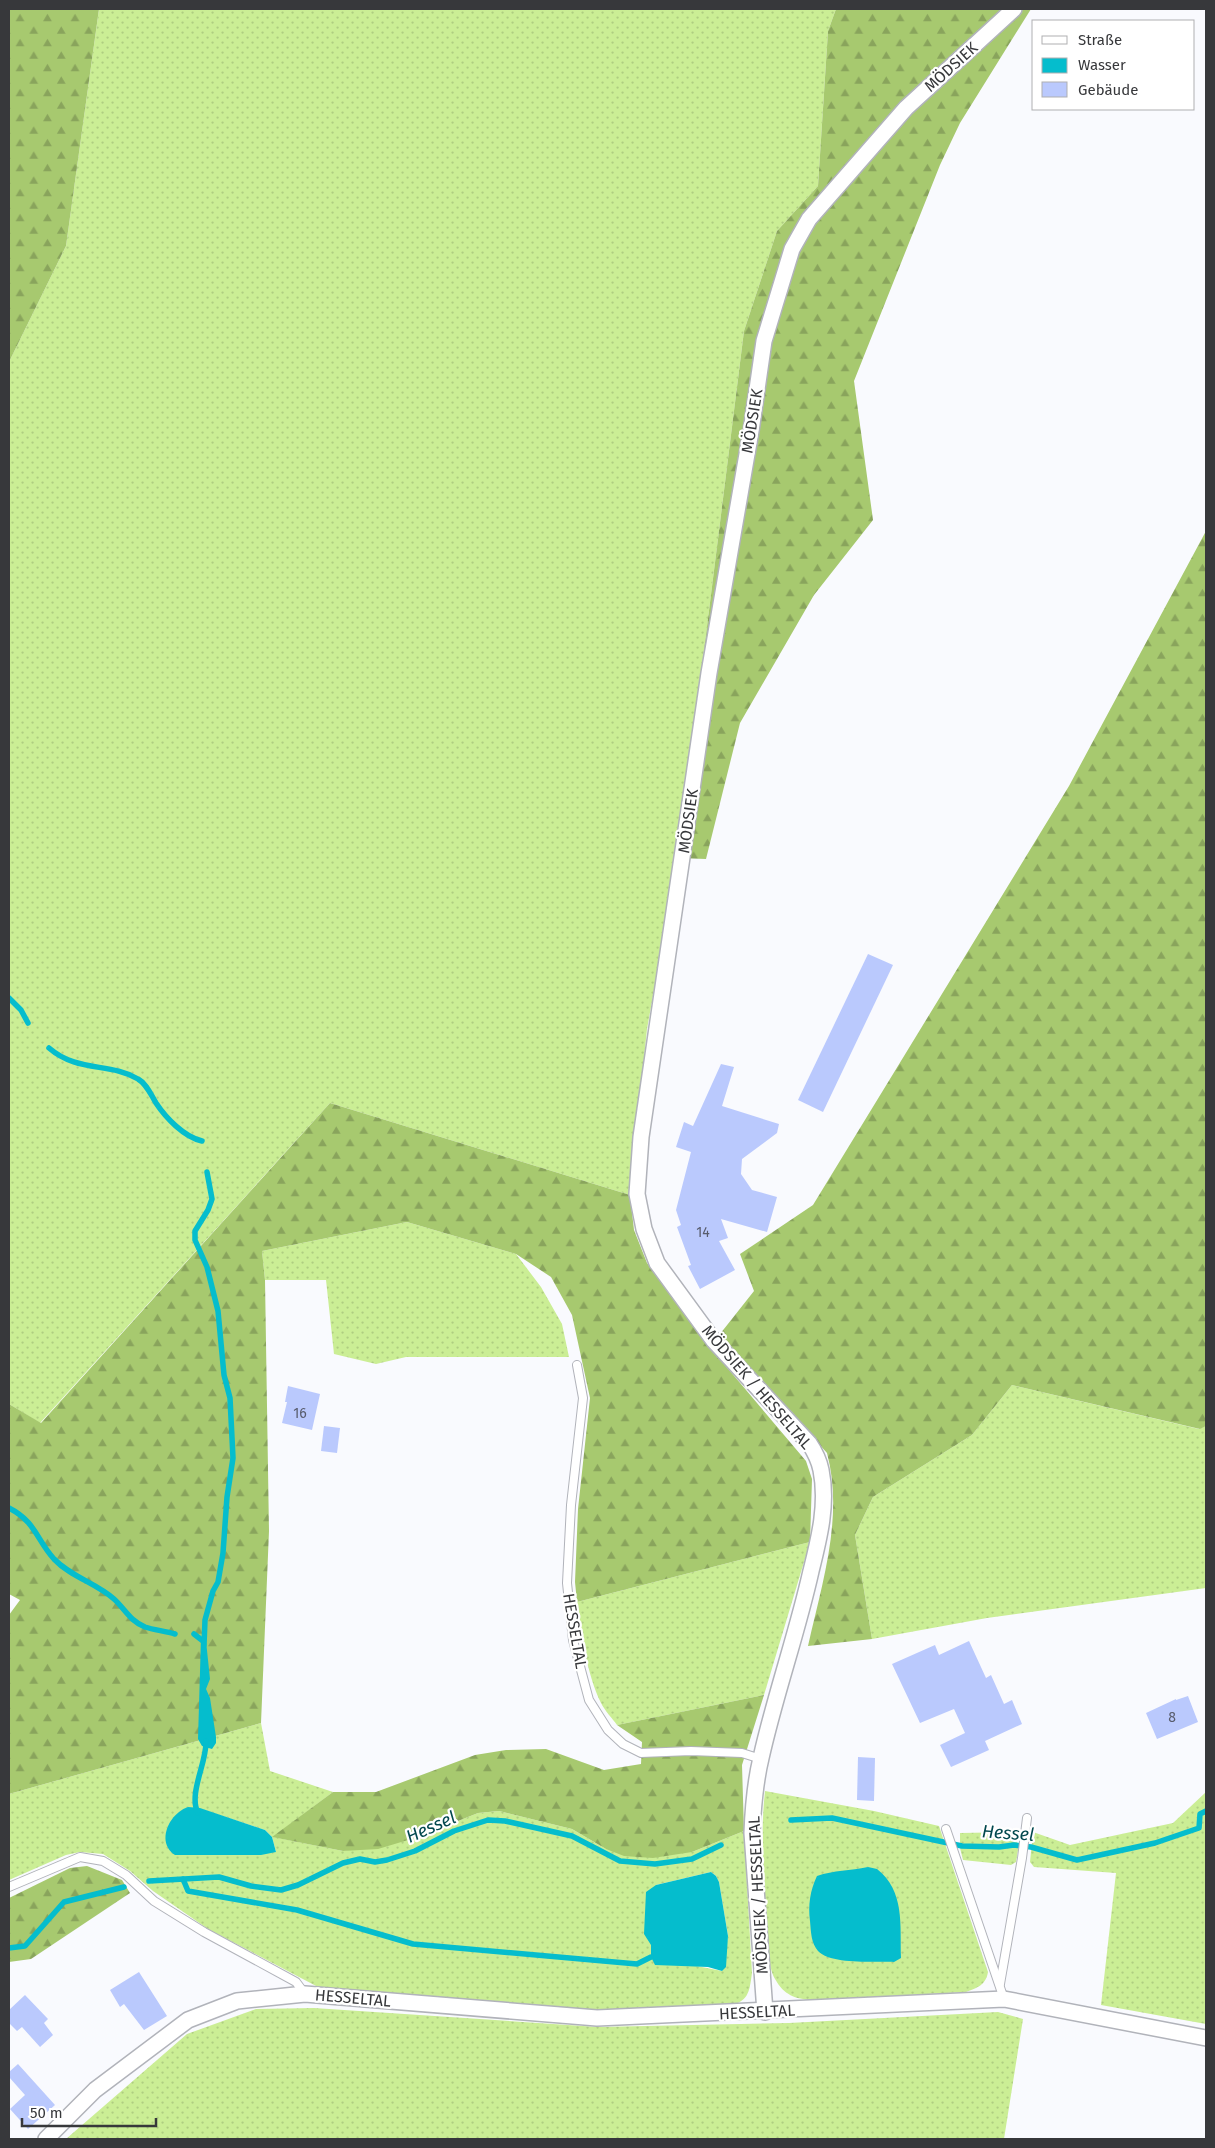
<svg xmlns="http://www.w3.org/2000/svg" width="1215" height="2148" viewBox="0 0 1215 2148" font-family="'Fira Sans',sans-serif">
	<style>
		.grass { fill: url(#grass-dots); fill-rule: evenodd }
		.forest { fill: url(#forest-firs) }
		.water { fill: #05bdcd }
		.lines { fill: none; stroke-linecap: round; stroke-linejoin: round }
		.stream { stroke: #05bdcd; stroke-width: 5.5 }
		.building { fill: #bac9fd }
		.lane-casing { stroke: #b1b3ba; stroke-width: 10 }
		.street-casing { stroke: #b1b3ba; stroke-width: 18 }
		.lane { stroke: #fff; stroke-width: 8 }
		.street { stroke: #fff; stroke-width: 15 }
		.labels { text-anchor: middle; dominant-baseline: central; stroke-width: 4.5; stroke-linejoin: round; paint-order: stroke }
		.number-label { font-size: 14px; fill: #585c6c }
		.street-label { font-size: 16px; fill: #37383b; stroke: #fff }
		.water-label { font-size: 18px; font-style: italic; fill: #02484e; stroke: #fff }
	</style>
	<defs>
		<pattern id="grass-dots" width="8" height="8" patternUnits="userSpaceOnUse" patternTransform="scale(1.25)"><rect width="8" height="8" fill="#cbee95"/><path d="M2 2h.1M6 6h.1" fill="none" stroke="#afcd81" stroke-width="1.8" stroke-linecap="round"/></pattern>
		<pattern id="forest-firs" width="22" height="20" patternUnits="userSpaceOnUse" patternTransform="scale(1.25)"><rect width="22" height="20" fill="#a7c96f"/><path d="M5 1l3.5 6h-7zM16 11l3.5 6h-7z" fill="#89a45c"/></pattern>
	</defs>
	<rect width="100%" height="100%" fill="#f9fafe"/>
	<g class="grass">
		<polygon points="99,9 836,9 828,31 818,186 777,231 744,331 678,858 647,1029 630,1195 330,1103 40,1423 9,1404 9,362 66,246"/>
		<polygon points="407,1222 516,1254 541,1287 562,1324 569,1357 406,1357 376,1364 334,1354 326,1280 265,1280 262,1251"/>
		<polygon points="1012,1385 1199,1429 1206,1426 1206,1588 987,1618 872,1639 855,1535 873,1497 972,1435"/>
		<path d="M810,1542L764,1695L617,1725C612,1718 605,1711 601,1703C587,1674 581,1634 577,1602Z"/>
		<path d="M261,1723L270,1771L333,1792L273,1837L343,1851L418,1837L478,1813L499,1811L572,1829L606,1849L692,1852L744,1831L752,1973C749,1994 749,2000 727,2008L598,2011L318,1987L208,1929L153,1891L130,1871L103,1854L80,1852L66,1855L9,1880V1794ZM195,1807L265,1830L272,1837L276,1852H171L166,1839ZM711,1872L716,1876L719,1882L728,1936L722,1971L651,1957L656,1885Z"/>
		<path d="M765,1791L874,1811L939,1826L988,1972C986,1985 977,1988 966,1992L812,2000C795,1999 784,1995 775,1979C767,1965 769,1942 767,1926C764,1881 760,1836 765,1791Z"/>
		<polygon points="1206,1792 1206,2024 1101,2005 1116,1873 1034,1867 1030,1862 1033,1832 1070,1845 1173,1823"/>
		<polygon points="1016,1832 1018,1850 1016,1862 1011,1865 963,1860 960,1848 960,1833"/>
		<polygon points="314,2008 598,2027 789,2023 998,2012 1023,2019 1004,2139 66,2139 187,2034 256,2009"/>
	</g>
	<g class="forest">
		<polygon points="9,9 99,9 66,246 9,362"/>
		<polygon points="836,9 1031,9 960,123 940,165 854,381 873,520 814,595 740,723 706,859 678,858 744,331 777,231 818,186 828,31"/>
		<path d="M1206,531V1426L1200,1429L1012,1385L972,1435L873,1497L855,1535L872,1639L808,1646C822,1583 844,1517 827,1453L720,1334L754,1291L740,1254L813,1205L1069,786Z"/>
		<polygon points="330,1103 630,1195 634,1230 647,1263 708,1345 806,1461 812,1479 810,1542 577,1602 575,1582 578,1509 590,1398 572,1315 551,1277 516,1254 407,1222 262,1251 265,1280 269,1531 261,1723 9,1794 9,1615 20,1600 9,1594 9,1404 41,1423"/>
		<polygon points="764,1695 742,1765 744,1831 692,1852 653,1858 624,1856 606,1849 572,1829 499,1811 478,1813 418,1837 378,1849 343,1851 272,1837 333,1792 376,1792 475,1755 506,1750 546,1749 604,1770 641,1764 642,1742 617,1725"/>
		<polygon points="87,1866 122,1880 130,1893 31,1959 9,1962 9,1898 70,1868"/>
	</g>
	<g class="water">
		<polygon points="201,1638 203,1638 206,1641 210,1679 206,1689 210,1698 216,1737 216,1743 212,1749 202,1746 198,1739"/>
		<path d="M188,1807L200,1808L265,1830L272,1837L276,1852L261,1855H175C156,1843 168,1814 188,1807Z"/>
		<path d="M868,1867L877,1869C905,1891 900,1925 901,1958L894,1962C875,1961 831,1965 818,1951C811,1943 811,1932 810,1921C808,1905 810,1891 817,1876C834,1870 850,1871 868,1867Z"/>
		<polygon points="711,1872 716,1876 719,1882 728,1936 726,1967 722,1971 708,1967 655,1965 651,1957 651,1945 644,1934 646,1892 656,1885"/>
	</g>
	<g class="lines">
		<g class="stream">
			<polyline points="9,998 21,1010 28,1023"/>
			<path d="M49,1048C78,1073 109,1062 138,1079C147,1084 151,1095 156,1103C166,1118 184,1137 202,1141"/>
			<path d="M9,1508C36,1522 36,1539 54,1559C71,1577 96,1583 114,1599C125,1609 130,1621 145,1627C154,1630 165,1631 175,1634"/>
			<polyline points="194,1634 203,1641"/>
			<polyline points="204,1645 205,1620 213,1591 218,1582 223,1553 227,1497 233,1458 230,1398 224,1375 218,1311 207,1267 195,1240 195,1231 208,1210 212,1199 207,1172"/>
			<path d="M198,1813C188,1794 207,1762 206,1741"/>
			<polyline points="791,1820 832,1818 962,1846 999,1847 1014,1845 1031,1847 1077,1860 1155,1843 1199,1828 1200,1814 1206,1811"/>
			<polyline points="183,1879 188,1891 297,1910 413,1944 637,1964 651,1957"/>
			<polyline points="149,1881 219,1877 251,1886 281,1890 298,1885 343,1863 360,1859 375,1862 387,1860 415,1851 454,1831 488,1820 505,1821 572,1836 620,1861 655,1864 692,1859 721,1845"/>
			<polyline points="9,1948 25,1946 64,1902 124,1887"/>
		</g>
	</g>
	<g class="building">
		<polygon points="868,954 893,965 823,1112 798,1100"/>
		<polygon points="721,1064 734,1067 722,1106 779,1124 777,1133 742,1159 741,1174 752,1190 777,1197 767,1232 721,1219 728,1238 719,1241 735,1270 700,1289 688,1266 691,1265 677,1227 681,1225 676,1210 691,1152 676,1147 684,1122 693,1126"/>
		<polygon points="288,1386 320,1394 312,1430 282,1423 287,1402 285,1402"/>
		<polygon points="324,1426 340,1428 337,1453 321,1451"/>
		<polygon points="969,1641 986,1678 991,1675 1004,1704 1012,1700 1022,1724 985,1741 989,1750 951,1767 940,1745 965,1733 954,1709 920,1723 892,1664 935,1645 939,1655"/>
		<polygon points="1188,1696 1198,1722 1157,1739 1146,1713 1176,1699 1176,1700"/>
		<polygon points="858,1757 875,1758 874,1801 857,1800"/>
		<polygon points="139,1972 167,2016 144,2030 124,2004 120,2007 110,1990"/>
		<polygon points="25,1995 48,2019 44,2023 53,2035 40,2047 22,2027 17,2031 9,2023 9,2010"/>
		<polygon points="18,2064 55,2105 28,2129 10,2109 25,2095 9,2077 9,2072"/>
	</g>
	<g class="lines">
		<g class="lane-casing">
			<g id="lane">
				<polyline points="577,1365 583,1398 571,1505 567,1583 573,1640 589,1700 608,1730 623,1744 641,1753 691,1751 742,1753 761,1759"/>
				<polyline points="946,1829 1004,1999"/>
				<polyline points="9,1887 80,1857 103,1861 126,1875 154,1901 204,1932 296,1982 305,1994"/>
				<polyline points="1000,1984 1022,1858 1027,1818"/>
			</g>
		</g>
		<g class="street-casing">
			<g id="street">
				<path d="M765,2012L752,1833C753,1808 755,1783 761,1758C775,1695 797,1634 811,1571C819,1539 828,1504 821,1470C819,1460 815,1452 809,1443L714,1341L657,1263L644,1229L637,1194L641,1137L709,673L751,431L764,341L792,249L809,219L906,108L1014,9"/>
				<polyline points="46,2139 95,2090 188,2020 237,2001 305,1994 597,2018 1004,1999 1206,2038"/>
			</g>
		</g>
		<use href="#lane" class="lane"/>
		<use href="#street" class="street"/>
	</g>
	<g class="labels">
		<g class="number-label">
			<text x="703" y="1232">14</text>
			<text x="300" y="1413">16</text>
			<text x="1172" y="1717">8</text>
		</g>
		<g class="street-label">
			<text transform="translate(951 67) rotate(-42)">MÖDSIEK</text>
			<text transform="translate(752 421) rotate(-81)">MÖDSIEK</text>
			<text transform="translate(688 821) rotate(-82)">MÖDSIEK</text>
			<text transform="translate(757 1387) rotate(49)">MÖDSIEK / HESSELTAL</text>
			<text transform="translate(575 1631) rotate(80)">HESSELTAL</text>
			<text transform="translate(758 1895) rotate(-93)">MÖDSIEK / HESSELTAL</text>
			<text transform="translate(353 1998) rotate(5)">HESSELTAL</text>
			<text transform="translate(757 2012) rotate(-3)">HESSELTAL</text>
		</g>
		<g class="water-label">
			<text transform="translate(431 1827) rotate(-24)">Hessel</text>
			<text transform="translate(1008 1833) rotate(4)">Hessel</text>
		</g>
	</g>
	<rect width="1215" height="2148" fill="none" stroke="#37383b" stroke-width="20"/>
	<rect x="1032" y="20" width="162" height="90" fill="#ffffff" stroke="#afafb1"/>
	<rect x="1042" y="36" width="25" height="8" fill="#ffffff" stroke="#afafb1"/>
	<text x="1078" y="45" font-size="15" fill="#37383b">Straße</text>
	<rect x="1042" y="58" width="25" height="15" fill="#05bdcd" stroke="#afafb1"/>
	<text x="1078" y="70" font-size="15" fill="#37383b">Wasser</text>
	<rect x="1042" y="82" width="25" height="15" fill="#bac9fd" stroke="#afafb1"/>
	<text x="1078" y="95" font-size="15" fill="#37383b">Gebäude</text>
	<path d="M22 2118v8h134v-8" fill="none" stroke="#37383b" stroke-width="2.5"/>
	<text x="30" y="2118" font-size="15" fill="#37383b" stroke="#ffffff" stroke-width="4" paint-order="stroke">50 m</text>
</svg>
